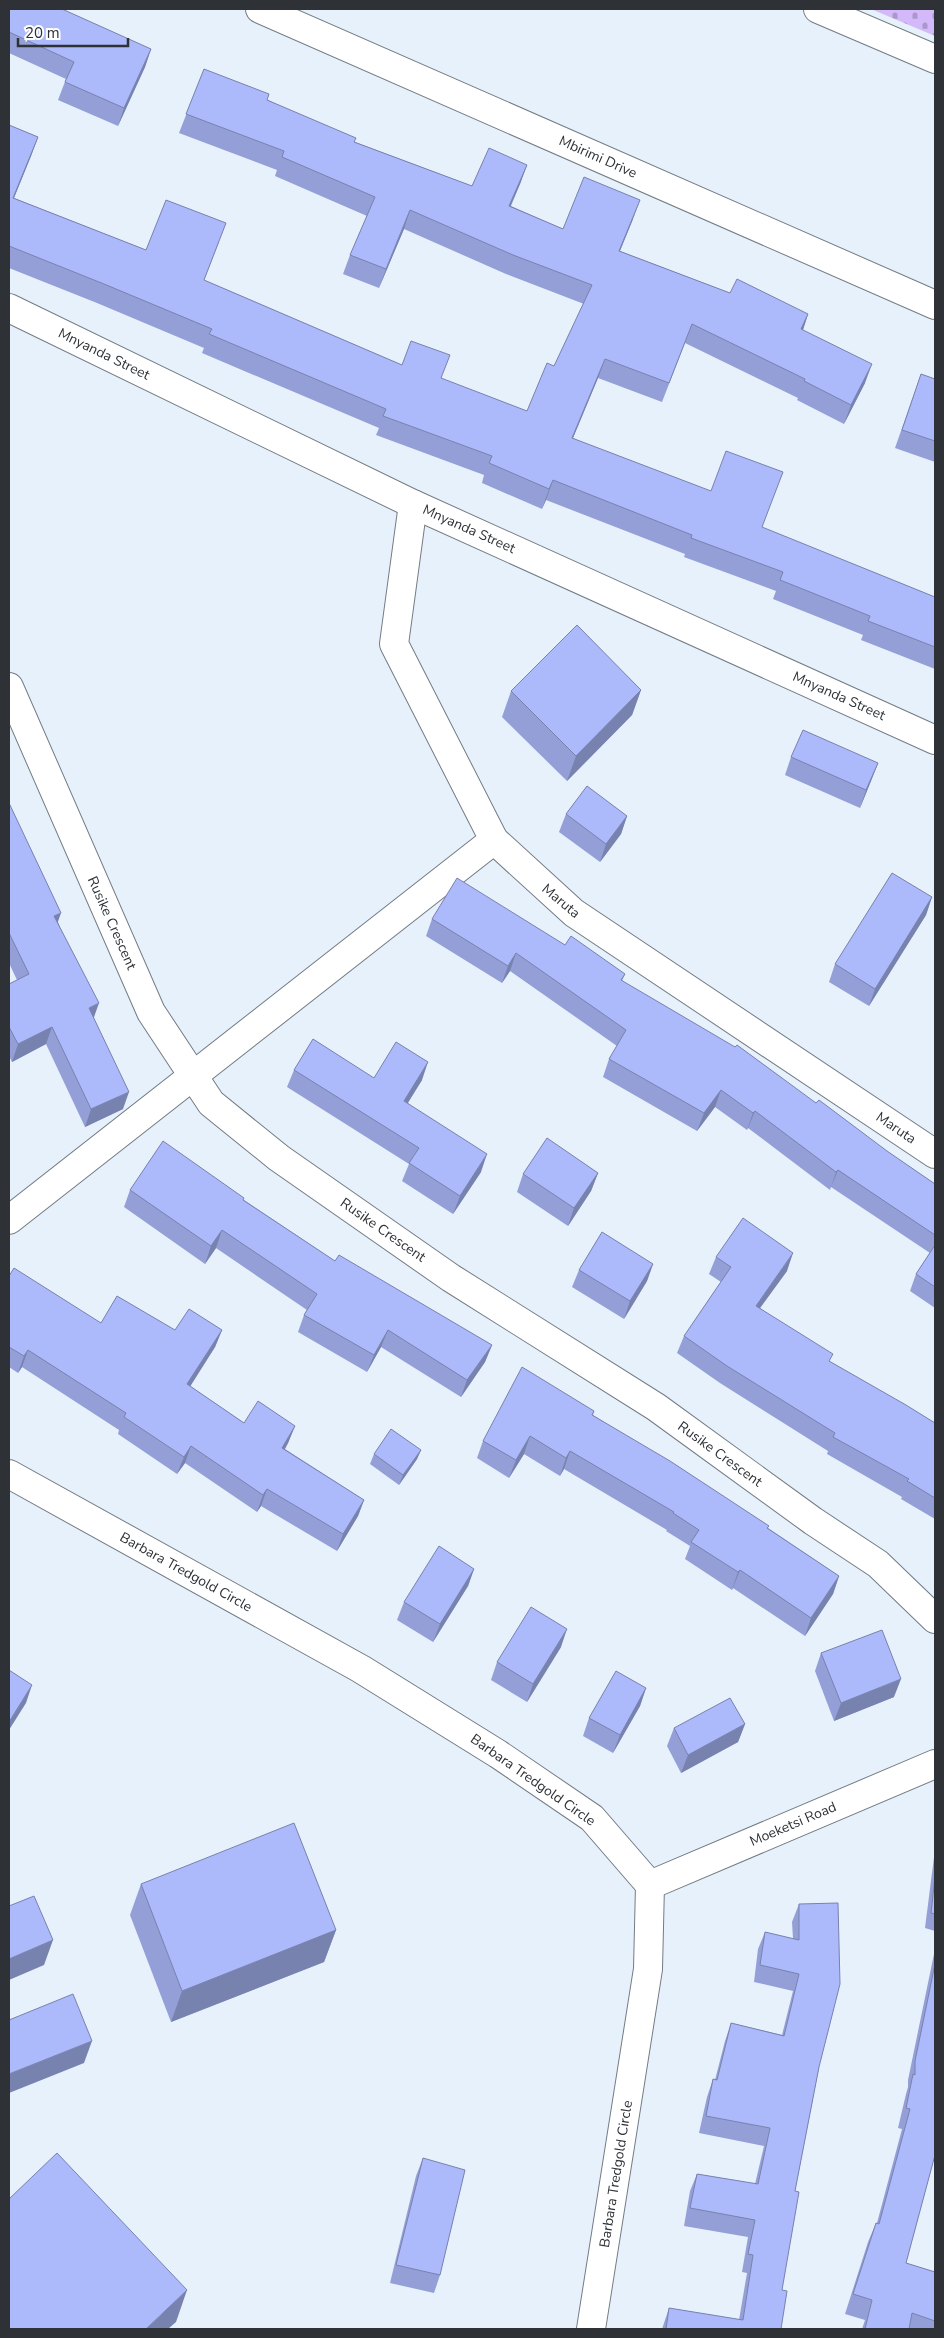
<svg xmlns="http://www.w3.org/2000/svg" width="944" height="2338" viewBox="0 0 944 2338" font-family="'Nunito Sans',sans-serif">
	<style>
		.cemetery { fill: url(#cemetery-stones) }
		.lines { fill: none; stroke-linecap: round; stroke-linejoin: round }
		.minor-casing { stroke: #737c84; stroke-width: 30 }
		.minor { stroke: #fff; stroke-width: 28 }
		.wall { fill: #949fd7 }
		.shaded-wall { fill: #7882af }
		.building { fill: #acb9fa; stroke: #7882af }
		.labels { text-anchor: middle; dominant-baseline: central; stroke-width: 4; stroke-linejoin: round; paint-order: stroke }
		.street-label { font-size: 14px; fill: #2e3135; stroke: #fff }
	</style>
	<defs>
		<pattern id="cemetery-stones" width="16" height="16" patternUnits="userSpaceOnUse" patternTransform="scale(1.25)"><rect width="16" height="16" fill="#d3b9fa"/><path d="M2 7V4a2 2 0 0 1 4 0v3zM10 15v-3a2 2 0 0 1 4 0v3z" fill="#ac97cb"/></pattern>
	</defs>
	<rect width="100%" height="100%" fill="#e7f1fb"/>
	<polygon class="cemetery" points="871,9 935,9 935,36"/>
	<g class="lines">
		<g class="minor-casing">
			<g id="minor">
				<polyline points="260,9 935,305"/>
				<polyline points="818,9 935,59"/>
				<polyline points="9,308 413,504 935,740"/>
				<polyline points="413,504 394,644 494,840 574,913 935,1154"/>
				<polyline points="9,687 151,1012 211,1103 279,1158 451,1278 656,1407 813,1521 878,1564 935,1619"/>
				<polyline points="9,1220 494,840"/>
				<polyline points="9,1474 361,1669 498,1754 592,1818 650,1885 648,1969 591,2329"/>
				<polyline points="650,1885 935,1764"/>
			</g>
		</g>
		<use href="#minor" class="minor"/>
	</g>
	<g class="wall">
		<polygon points="9,9 151,49 145,67 118,126 58,100 66,79 9,53"/>
		<polygon points="204,69 355,142 472,186 527,165 520,184 511,206 563,229 633,219 620,251 730,293 808,314 803,330 865,383 844,424 797,400 798,398 685,343 662,402 598,378 573,438 762,528 935,597 935,669 861,640 863,635 773,599 776,591 684,557 685,554 546,500 542,509 482,483 484,475 376,435 379,428 202,353 204,348 97,303 9,268 9,125 38,137 31,156 14,198 146,250 219,242 204,280 402,365 527,411 554,366 584,304 506,274 404,229 379,288 343,274 350,255 367,216 275,176 277,170 179,133"/>
		<polygon points="921,374 935,379 935,462 895,448"/>
		<polygon points="641,690 632,715 567,781 502,717 511,691"/>
		<polygon points="791,757 878,763 871,781 860,808 785,775"/>
		<polygon points="9,803 58,922 94,1018 123,1109 85,1127 46,1044 12,1062 9,1056 9,984 17,980 9,963"/>
		<polygon points="566,814 627,816 621,834 600,862 559,832"/>
		<polygon points="932,897 926,915 869,1006 829,982 835,964"/>
		<polygon points="432,919 565,945 625,974 622,981 816,1103 935,1184 935,1308 910,1291 916,1274 930,1253 831,1187 830,1190 748,1128 747,1130 715,1107 697,1131 603,1077 609,1059 617,1046 510,971 502,983 426,936"/>
		<polygon points="294,1070 374,1078 422,1080 408,1103 481,1172 453,1214 402,1181 409,1164 287,1087"/>
		<polygon points="598,1173 591,1191 568,1226 517,1192 523,1174"/>
		<polygon points="130,1190 244,1200 335,1261 492,1345 485,1362 461,1397 381,1347 367,1372 298,1332 304,1315 307,1310 216,1248 205,1264 124,1207"/>
		<polygon points="716,1257 787,1271 760,1308 830,1362 935,1423 935,1519 901,1499 902,1497 827,1454 828,1451 720,1383 677,1353 684,1336 721,1282 709,1274"/>
		<polygon points="653,1264 647,1281 624,1319 572,1287 579,1270"/>
		<polygon points="9,1276 101,1323 175,1330 222,1330 215,1347 190,1386 244,1423 295,1426 288,1443 285,1449 364,1500 358,1516 337,1551 261,1506 257,1512 185,1463 177,1474 118,1434 119,1430 22,1367 18,1373 9,1367"/>
		<polygon points="594,1411 593,1415 769,1526 768,1528 839,1576 833,1594 805,1636 733,1588 732,1590 685,1559 690,1546 666,1531 667,1530 564,1469 560,1476 524,1454 509,1478 477,1458 483,1441"/>
		<polygon points="421,1450 417,1459 399,1485 370,1464 374,1454"/>
		<polygon points="474,1569 468,1586 433,1642 397,1620 404,1602"/>
		<polygon points="561,1647 527,1702 491,1680 497,1662"/>
		<polygon points="821,1653 894,1697 834,1721 815,1671"/>
		<polygon points="646,1688 640,1706 613,1753 583,1736 589,1718"/>
		<polygon points="745,1724 738,1742 681,1773 667,1746 674,1728"/>
		<polygon points="935,1853 935,1931 925,1928 934,1857"/>
		<polygon points="141,1884 336,1930 324,1962 171,2022 130,1915"/>
		<polygon points="799,1904 819,2067 795,2191 782,2290 781,2329 662,2329 669,2308 739,2320 747,2273 742,2272 748,2237 684,2226 690,2191 697,2174 755,2184 764,2146 699,2133 707,2097 713,2079 715,2080 725,2041 731,2023 782,2035 793,1991 754,1982 758,1949 765,1932 793,1939 792,1922"/>
		<polygon points="935,1949 935,2155 906,2263 935,2272 935,2329 862,2329 865,2320 845,2314 868,2242 876,2223 877,2223 902,2129 898,2128 906,2094 908,2087 908,2080"/>
		<polygon points="423,2158 440,2275 434,2293 390,2283 416,2176"/>
	</g>
	<g class="shaded-wall">
		<polygon points="151,49 145,67 118,126 124,108"/>
		<polygon points="38,137 31,156 9,210 13,198"/>
		<polygon points="527,165 520,184 502,225 509,206"/>
		<polygon points="640,200 633,219 612,270 619,251"/>
		<polygon points="410,210 404,229 379,288 386,269"/>
		<polygon points="808,314 802,333 801,329"/>
		<polygon points="605,359 598,378 565,457 572,438"/>
		<polygon points="872,364 865,383 844,424 851,405"/>
		<polygon points="553,480 546,500 542,509 549,489"/>
		<polygon points="641,690 632,715 567,781 576,756"/>
		<polygon points="878,763 871,781 860,808 866,790"/>
		<polygon points="627,816 621,834 600,862 606,844"/>
		<polygon points="932,897 926,915 869,1006 875,989"/>
		<polygon points="61,913 55,930 54,916"/>
		<polygon points="516,953 510,971 502,983 508,966"/>
		<polygon points="99,1003 93,1020 89,1008"/>
		<polygon points="52,1027 46,1044 12,1062 18,1044"/>
		<polygon points="428,1062 422,1080 398,1118 404,1101"/>
		<polygon points="721,1090 715,1107 697,1131 704,1113"/>
		<polygon points="129,1092 123,1109 85,1127 91,1109"/>
		<polygon points="755,1111 748,1128 747,1130 753,1113"/>
		<polygon points="487,1154 481,1172 453,1214 460,1196"/>
		<polygon points="838,1170 831,1187 830,1190 836,1172"/>
		<polygon points="598,1173 591,1191 568,1226 574,1208"/>
		<polygon points="222,1230 216,1248 205,1264 211,1246"/>
		<polygon points="793,1253 787,1271 749,1323 756,1306"/>
		<polygon points="653,1264 647,1281 624,1319 630,1301"/>
		<polygon points="222,1330 215,1347 181,1401 187,1384"/>
		<polygon points="388,1330 381,1347 367,1372 374,1355"/>
		<polygon points="492,1345 485,1362 461,1397 467,1380"/>
		<polygon points="28,1350 22,1367 18,1373 24,1356"/>
		<polygon points="295,1426 288,1443 276,1465 282,1448"/>
		<polygon points="530,1436 524,1454 509,1478 516,1460"/>
		<polygon points="191,1446 185,1463 177,1474 184,1457"/>
		<polygon points="421,1450 417,1459 399,1485 403,1475"/>
		<polygon points="570,1451 564,1469 560,1476 566,1458"/>
		<polygon points="267,1489 261,1506 257,1512 263,1495"/>
		<polygon points="364,1500 358,1516 337,1551 343,1534"/>
		<polygon points="474,1569 468,1586 433,1642 440,1624"/>
		<polygon points="740,1570 733,1588 732,1590 738,1572"/>
		<polygon points="839,1576 833,1594 805,1636 811,1618"/>
		<polygon points="567,1629 561,1647 527,1702 533,1684"/>
		<polygon points="901,1679 894,1697 834,1721 841,1703"/>
		<polygon points="32,1685 26,1703 9,1730 9,1722"/>
		<polygon points="646,1688 640,1706 613,1753 620,1735"/>
		<polygon points="745,1724 738,1742 681,1773 688,1755"/>
		<polygon points="336,1930 324,1962 171,2022 182,1991"/>
		<polygon points="53,1940 44,1965 9,1980 9,1959"/>
		<polygon points="92,2041 84,2063 9,2093 9,2074"/>
		<polygon points="187,2290 176,2322 168,2329 146,2329"/>
	</g>
	<g class="building">
		<polygon points="9,9 62,9 151,49 124,108 65,82 74,62 9,32"/>
		<polygon points="204,69 269,94 267,100 356,138 354,142 472,186 489,148 527,165 509,206 563,229 584,177 640,200 619,251 730,293 737,279 808,314 801,329 872,364 851,405 804,381 805,379 692,324 669,383 605,359 572,438 711,491 726,451 783,472 762,527 935,597 935,647 868,621 870,616 780,580 783,572 691,538 692,535 553,480 549,489 489,463 492,456 383,416 386,409 209,334 212,329 104,284 9,246 9,125 38,137 13,198 146,250 166,200 226,223 204,280 402,365 411,341 450,355 441,378 527,411 547,363 554,366 592,285 513,255 410,210 386,269 350,255 375,197 282,157 284,151 186,114"/>
		<polygon points="921,374 935,379 935,441 902,430"/>
		<polygon points="577,625 641,690 576,756 511,691"/>
		<polygon points="803,730 878,763 866,790 791,757"/>
		<polygon points="587,786 627,816 606,844 566,814"/>
		<polygon points="9,803 61,913 54,916 99,1003 89,1008 129,1092 91,1109 52,1027 18,1044 9,1027 9,984 29,974 9,933"/>
		<polygon points="892,873 932,897 875,989 835,964"/>
		<polygon points="457,878 565,945 571,936 625,974 621,980 735,1047 737,1045 816,1103 819,1100 887,1151 935,1184 935,1235 838,1170 836,1172 755,1111 753,1113 721,1090 704,1113 609,1059 626,1030 516,953 508,966 432,919"/>
		<polygon points="313,1039 374,1078 396,1042 428,1062 404,1101 487,1154 460,1196 409,1163 419,1148 294,1070"/>
		<polygon points="547,1138 598,1173 574,1208 523,1174"/>
		<polygon points="163,1141 244,1198 243,1200 335,1261 339,1255 492,1345 467,1380 388,1330 374,1355 304,1315 317,1294 222,1230 211,1246 130,1190"/>
		<polygon points="743,1218 793,1253 756,1306 833,1354 829,1361 906,1405 935,1423 935,1498 907,1481 909,1479 833,1437 835,1433 727,1366 684,1336 731,1267 716,1257"/>
		<polygon points="602,1232 653,1264 630,1301 579,1270"/>
		<polygon points="935,1245 935,1287 916,1274"/>
		<polygon points="14,1268 101,1323 117,1296 175,1330 189,1309 222,1330 187,1384 244,1423 258,1401 295,1426 282,1448 364,1500 343,1534 267,1489 263,1495 191,1446 184,1457 124,1417 126,1413 28,1350 24,1356 9,1347 9,1276"/>
		<polygon points="522,1367 594,1411 592,1415 670,1461 769,1526 767,1528 839,1576 811,1618 740,1570 738,1572 691,1542 699,1530 673,1513 674,1512 570,1451 566,1458 530,1436 516,1460 483,1441"/>
		<polygon points="391,1429 421,1450 403,1475 374,1454"/>
		<polygon points="439,1546 474,1569 440,1624 404,1602"/>
		<polygon points="531,1607 567,1629 533,1684 497,1662"/>
		<polygon points="882,1630 901,1679 841,1703 821,1653"/>
		<polygon points="9,1670 32,1685 9,1722"/>
		<polygon points="616,1671 646,1688 620,1735 589,1718"/>
		<polygon points="730,1698 745,1724 688,1755 674,1728"/>
		<polygon points="294,1823 336,1930 182,1991 141,1884"/>
		<polygon points="935,1877 935,1914 931,1913"/>
		<polygon points="34,1896 53,1940 9,1959 9,1906"/>
		<polygon points="838,1903 840,1984 819,2067 795,2191 799,2192 782,2290 787,2291 781,2329 666,2329 669,2308 743,2320 753,2255 748,2254 755,2220 690,2208 697,2174 758,2184 770,2128 706,2116 713,2079 717,2080 731,2023 784,2036 799,1974 760,1965 765,1932 799,1940 799,1904"/>
		<polygon points="935,1964 935,2155 906,2263 935,2272 935,2321 912,2313 909,2329 865,2329 872,2300 853,2294 876,2223 879,2224 910,2109 906,2108 913,2074 915,2075 915,2061"/>
		<polygon points="73,1994 92,2041 9,2074 9,2020"/>
		<polygon points="57,2153 187,2290 146,2329 9,2329 9,2199"/>
		<polygon points="423,2158 465,2170 440,2275 396,2265"/>
	</g>
	<g class="labels">
		<g class="street-label">
			<text transform="translate(598 157) rotate(24)">Mbirimi Drive</text>
			<text transform="translate(104 354) rotate(26)">Mnyanda Street</text>
			<text transform="translate(469 529) rotate(24)">Mnyanda Street</text>
			<text transform="translate(839 696) rotate(24)">Mnyanda Street</text>
			<text transform="translate(561 901) rotate(40)">Maruta</text>
			<text transform="translate(112 923) rotate(66)">Rusike Crescent</text>
			<text transform="translate(896 1128) rotate(34)">Maruta</text>
			<text transform="translate(383 1230) rotate(35)">Rusike Crescent</text>
			<text transform="translate(720 1454) rotate(36)">Rusike Crescent</text>
			<text transform="translate(186 1572) rotate(29)">Barbara Tredgold Circle</text>
			<text transform="translate(533 1780) rotate(35)">Barbara Tredgold Circle</text>
			<text transform="translate(793 1824) rotate(-23)">Moeketsi Road</text>
			<text transform="translate(616 2174) rotate(-81)">Barbara Tredgold Circle</text>
		</g>
	</g>
	<rect width="944" height="2338" fill="none" stroke="#2e3135" stroke-width="20"/>
	<path d="M18 38v8h110v-8" fill="none" stroke="#2e3135" stroke-width="2.5"/>
	<text x="25" y="38" font-size="15" fill="#2e3135" stroke="#ffffff" stroke-width="4" paint-order="stroke">20 m</text>
</svg>
